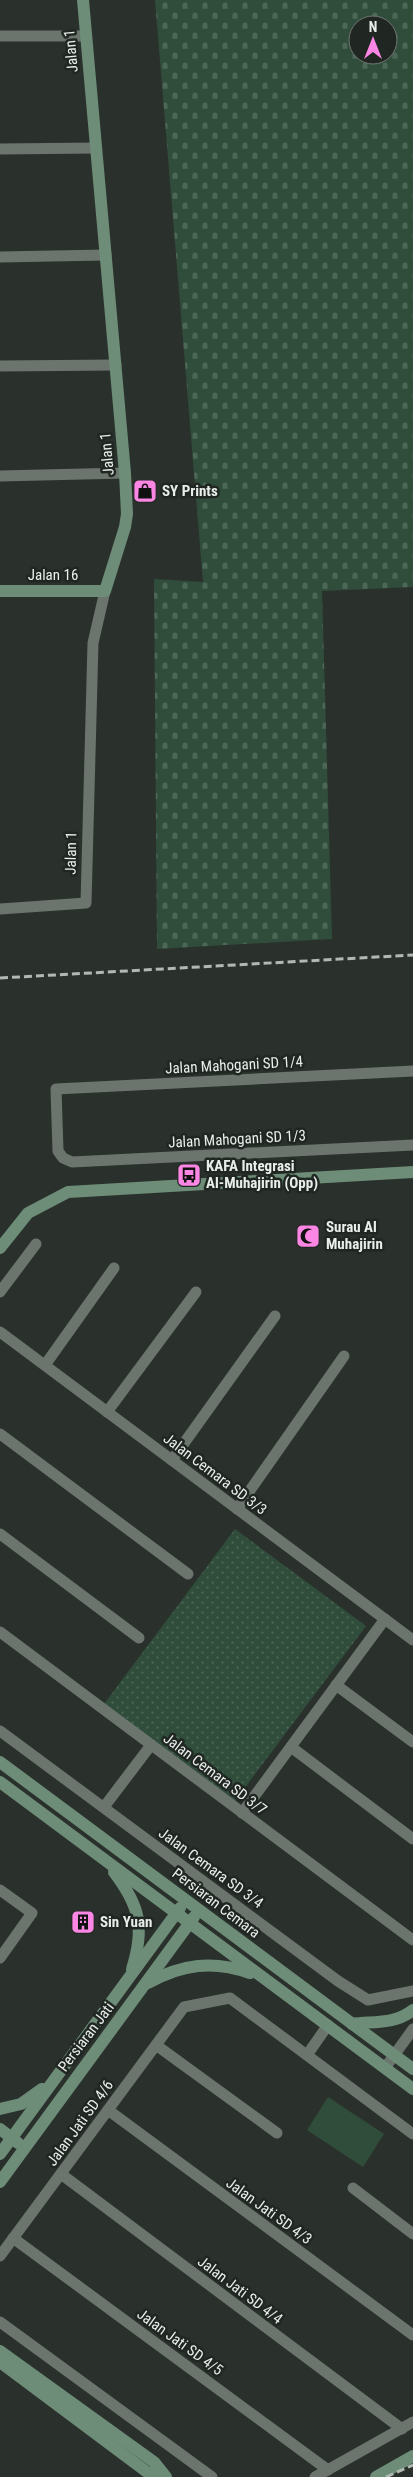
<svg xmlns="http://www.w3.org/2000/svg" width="413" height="2477" viewBox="0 0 413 2477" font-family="'Roboto Condensed',sans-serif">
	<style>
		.grass { fill: url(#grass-dots) }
		.cemetery { fill: url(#cemetery-stones); fill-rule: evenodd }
		.garden { fill: #2f4d3a }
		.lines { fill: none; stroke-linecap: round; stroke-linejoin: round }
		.street { stroke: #6c746e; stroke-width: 11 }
		.secondary { stroke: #6d8d78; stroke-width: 12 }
		.rail { stroke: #b2b8b4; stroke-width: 3; stroke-dasharray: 8 4; stroke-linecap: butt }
		.labels { text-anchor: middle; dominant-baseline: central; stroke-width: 5; stroke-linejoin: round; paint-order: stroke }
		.street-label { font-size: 15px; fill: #e9eeeb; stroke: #202722 }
		.poi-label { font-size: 15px; font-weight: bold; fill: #e9eeeb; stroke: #202722; text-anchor: start }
	</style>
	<defs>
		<pattern id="grass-dots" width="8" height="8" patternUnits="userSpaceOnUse" patternTransform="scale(1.25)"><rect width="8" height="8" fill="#2f4d3a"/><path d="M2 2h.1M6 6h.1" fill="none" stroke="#4d6757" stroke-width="1.8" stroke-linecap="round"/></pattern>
		<pattern id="cemetery-stones" width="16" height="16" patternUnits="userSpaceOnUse" patternTransform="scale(1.25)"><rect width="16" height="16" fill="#2f4d3a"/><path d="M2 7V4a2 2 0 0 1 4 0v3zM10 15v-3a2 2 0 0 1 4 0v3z" fill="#4d6757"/></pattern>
	</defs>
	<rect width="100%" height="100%" fill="#2a312c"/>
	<polygon class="grass" points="235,1529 366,1626 235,1801 104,1704"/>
	<path class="cemetery" d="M155,0H413V587L322,591L332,939L157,949L154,579L203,582ZM358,25H388V55H358Z"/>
	<polygon class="garden" points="328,2097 384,2134 363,2167 307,2130"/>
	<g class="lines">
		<g class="street">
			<polyline points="0,36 86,36"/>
			<polyline points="0,149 96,148"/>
			<polyline points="0,257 106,255"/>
			<polyline points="0,366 116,365"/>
			<polyline points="0,476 125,473"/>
			<polyline points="0,909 86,903 93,643 105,591"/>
			<polyline points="413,1071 56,1089 58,1151 63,1158 72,1162 413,1145"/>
			<polyline points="0,1292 36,1244"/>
			<polyline points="0,1332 413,1640"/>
			<polyline points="45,1365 114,1268"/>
			<polyline points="107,1412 196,1292"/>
			<polyline points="0,1434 188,1574"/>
			<polyline points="172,1460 275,1316"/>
			<polyline points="237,1509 344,1356"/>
			<polyline points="0,1534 139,1638"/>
			<polyline points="0,1632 413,1940"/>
			<polyline points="336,1685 413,1742"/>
			<polyline points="0,1731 338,1981 368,2000 413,1991"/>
			<polyline points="291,1747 413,1839"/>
			<polyline points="104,1807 151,1745"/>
			<polyline points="242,1813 385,1619"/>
			<polyline points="0,1890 32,1913 0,1958"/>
			<polyline points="156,2045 277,2133"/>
			<polyline points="307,2055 328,2025"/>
			<polyline points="385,2068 413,2029"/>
			<polyline points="108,2110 413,2335"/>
			<polyline points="61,2174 402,2429"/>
			<polyline points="353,2188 413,2234"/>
			<polyline points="13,2238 328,2470"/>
			<polyline points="0,2256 184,2007 230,1998 413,2134"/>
			<polyline points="0,2322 212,2477"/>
			<polyline points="315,2477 413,2422"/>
		</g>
		<g class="secondary">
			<polyline points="0,591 105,591 125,527 127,514 125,473 83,0"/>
			<polyline points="0,1248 28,1213 68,1192 413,1172"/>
			<polyline points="0,1762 413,2069"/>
			<polyline points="0,1782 413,2089"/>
			<path d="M114,1872C140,1906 145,1928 132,1969"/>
			<path d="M148,1983C182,1964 213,1960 250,1973"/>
			<path d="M352,2024C373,2021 394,2025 413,2010"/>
			<polyline points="0,2109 21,2104 42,2089"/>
			<polyline points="0,2129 18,2143"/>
			<polyline points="0,2154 180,1908"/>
			<polyline points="0,2182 194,1917"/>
			<polyline points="0,2351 154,2462 166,2477"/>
			<polyline points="0,2362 147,2472 158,2477"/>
			<polyline points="376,2477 413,2456"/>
		</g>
		<g class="rail">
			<polyline points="0,978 413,955"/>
			<polyline points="386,2477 413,2465"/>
		</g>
	</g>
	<defs>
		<g id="shop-square" transform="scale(1.25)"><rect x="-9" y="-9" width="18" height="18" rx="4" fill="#fc86e4" stroke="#202722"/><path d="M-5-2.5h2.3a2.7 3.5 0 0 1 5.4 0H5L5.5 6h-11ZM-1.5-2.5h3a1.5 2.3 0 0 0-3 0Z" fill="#111"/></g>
		<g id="bus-square" transform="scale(1.25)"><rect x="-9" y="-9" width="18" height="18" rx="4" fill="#fc86e4" stroke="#202722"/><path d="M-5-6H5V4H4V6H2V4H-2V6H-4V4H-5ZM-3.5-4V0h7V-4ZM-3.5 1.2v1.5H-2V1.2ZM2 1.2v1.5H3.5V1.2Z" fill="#111"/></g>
		<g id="mosque-square" transform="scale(1.25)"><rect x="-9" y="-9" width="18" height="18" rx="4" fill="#fc86e4" stroke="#202722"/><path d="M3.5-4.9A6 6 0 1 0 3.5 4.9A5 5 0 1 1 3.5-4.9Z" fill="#111"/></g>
		<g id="building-square" transform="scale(1.25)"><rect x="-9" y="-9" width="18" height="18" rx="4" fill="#fc86e4" stroke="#202722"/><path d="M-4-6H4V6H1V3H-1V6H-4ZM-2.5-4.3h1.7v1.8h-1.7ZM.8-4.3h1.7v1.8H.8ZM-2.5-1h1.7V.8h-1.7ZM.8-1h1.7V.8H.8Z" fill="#111"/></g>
	</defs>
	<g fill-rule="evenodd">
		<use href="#shop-square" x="145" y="491"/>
		<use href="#bus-square" x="189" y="1175"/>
		<use href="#mosque-square" x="308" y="1236"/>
		<use href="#building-square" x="83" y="1922"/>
	</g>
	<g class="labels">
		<g class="street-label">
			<text transform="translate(71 51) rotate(-95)">Jalan 1</text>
			<text transform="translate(107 454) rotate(-95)">Jalan 1</text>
			<text x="53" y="575">Jalan 16</text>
			<text transform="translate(71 853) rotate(-89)">Jalan 1</text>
			<text transform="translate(234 1065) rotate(-3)">Jalan Mahogani SD 1/4</text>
			<text transform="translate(237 1139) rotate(-3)">Jalan Mahogani SD 1/3</text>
			<text transform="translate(215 1474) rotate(37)">Jalan Cemara SD 3/3</text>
			<text transform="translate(215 1774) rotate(37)">Jalan Cemara SD 3/7</text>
			<text transform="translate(211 1868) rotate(36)">Jalan Cemara SD 3/4</text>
			<text transform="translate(216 1903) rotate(37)">Persiaran Cemara</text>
			<text transform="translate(86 2037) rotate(-53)">Persiaran Jati</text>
			<text transform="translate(80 2123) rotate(-54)">Jalan Jati SD 4/6</text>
			<text transform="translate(269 2211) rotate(36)">Jalan Jati SD 4/3</text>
			<text transform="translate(240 2290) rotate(37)">Jalan Jati SD 4/4</text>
			<text transform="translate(180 2342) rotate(36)">Jalan Jati SD 4/5</text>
		</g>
		<g class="poi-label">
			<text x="162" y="491">SY Prints</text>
			<text x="206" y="1166">KAFA Integrasi<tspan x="206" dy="17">Al-Muhajirin (Opp)</tspan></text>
			<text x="326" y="1227">Surau Al<tspan x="326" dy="17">Muhajirin</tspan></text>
			<text x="100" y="1922">Sin Yuan</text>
		</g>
	</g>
	<g transform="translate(373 40)"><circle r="24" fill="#202722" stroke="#707772"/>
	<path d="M0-4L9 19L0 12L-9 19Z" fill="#fc86e4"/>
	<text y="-8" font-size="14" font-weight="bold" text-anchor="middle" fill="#e9eeeb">N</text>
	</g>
</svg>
